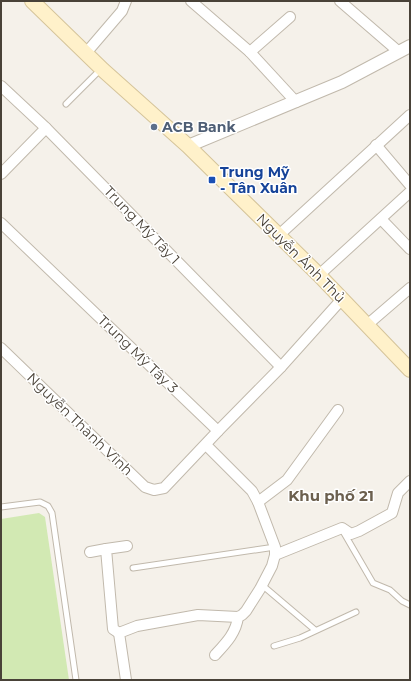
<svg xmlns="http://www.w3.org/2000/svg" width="411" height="681" viewBox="0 0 411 681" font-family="Montserrat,sans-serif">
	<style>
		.green { fill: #d2e9b3 }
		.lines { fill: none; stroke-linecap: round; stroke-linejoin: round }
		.service-casing { stroke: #c1b9ac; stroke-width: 7 }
		.minor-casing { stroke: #c1b9ac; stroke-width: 12 }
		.tertiary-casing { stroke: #c1b9ac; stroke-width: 14 }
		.secondary-casing { stroke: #d5c49a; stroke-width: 16 }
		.service { stroke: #fff; stroke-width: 5 }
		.minor { stroke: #fff; stroke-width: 10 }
		.tertiary { stroke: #fff; stroke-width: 12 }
		.secondary { stroke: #fff1ca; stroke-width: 14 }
		.service-dot { fill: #5c6f8a; stroke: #fff; stroke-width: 1.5 }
		.transit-dot { fill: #1a4fb4; stroke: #fff; stroke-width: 1.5 }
		.labels { text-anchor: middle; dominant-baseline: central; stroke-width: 3; stroke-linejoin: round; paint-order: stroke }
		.service-label { font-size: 14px; font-weight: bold; fill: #4e5e75; stroke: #fff; text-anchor: start }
		.transit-label { font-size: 14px; font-weight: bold; fill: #164399; stroke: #fff; text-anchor: start }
		.street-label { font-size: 14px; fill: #494238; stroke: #fff }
		.neighbourhood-label { font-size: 15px; font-weight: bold; fill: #6c604f; stroke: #fff }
	</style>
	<rect width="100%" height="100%" fill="#f5f1ea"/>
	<polygon class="green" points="39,513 45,517 69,680 1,680 1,519"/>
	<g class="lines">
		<g class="service-casing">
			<g id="service">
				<polyline points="66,104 101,69"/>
				<polyline points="1,507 40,502 48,506 52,513 76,680"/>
				<polyline points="344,533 373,583 390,590 402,601 410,605"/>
				<polyline points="133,568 275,547"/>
				<polyline points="262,585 315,630"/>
				<polyline points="274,646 300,638 356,612"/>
			</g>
		</g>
		<g class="minor-casing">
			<g id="minor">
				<polyline points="191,1 250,52 290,17"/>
				<polyline points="340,1 399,52"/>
				<polyline points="250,52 296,102"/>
				<polyline points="86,53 122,11 126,1"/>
				<polyline points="1,86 46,128 281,367"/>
				<polyline points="376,145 410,185"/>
				<polyline points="1,174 46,128"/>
				<polyline points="381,219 410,249"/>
				<polyline points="1,223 218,431 164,488 154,490 145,487 1,348"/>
				<polyline points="279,235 410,115"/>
				<polyline points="319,275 410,192"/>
				<polyline points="367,325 410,288"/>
				<polyline points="218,431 281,367 342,299"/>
				<polyline points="258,502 287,480 338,410"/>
				<polyline points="90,552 106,549"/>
				<polyline points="275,555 342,528 351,534 359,531 392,513 398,493 410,481"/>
				<polyline points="119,633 113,629 106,549 127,546"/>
				<path d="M215,655C226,643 236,633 238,617"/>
				<polyline points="126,680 119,633 137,626 198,615 238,617 242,615 246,611 260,589 272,566 275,555 275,547 258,502 252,491 206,445"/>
			</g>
		</g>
		<g class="tertiary-casing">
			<polyline id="tertiary" points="188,146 342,82 410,46"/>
		</g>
		<g class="secondary-casing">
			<polyline id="secondary" points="32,1 103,70 188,146 319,275 410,370"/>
		</g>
		<use href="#service" class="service"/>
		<use href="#minor" class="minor"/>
		<use href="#tertiary" class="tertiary"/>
		<use href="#secondary" class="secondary"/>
	</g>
	<circle class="service-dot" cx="154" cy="127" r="4"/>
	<rect class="transit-dot" x="208" y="176" width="8" height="8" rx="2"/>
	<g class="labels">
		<g class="service-label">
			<text x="162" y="127">ACB Bank</text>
		</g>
		<g class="transit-label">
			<text x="220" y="172">Trung Mỹ<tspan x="220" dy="16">- Tân Xuân</tspan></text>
		</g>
		<g class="street-label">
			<text transform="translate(142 225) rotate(46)">Trung Mỹ Tây 1</text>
			<text transform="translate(301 258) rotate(45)">Nguyễn Ảnh Thủ</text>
			<text transform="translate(138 354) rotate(44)">Trung Mỹ Tây 3</text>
			<text transform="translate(80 424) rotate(44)">Nguyễn Thành Vĩnh</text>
		</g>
		<g class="neighbourhood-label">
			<text x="331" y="495">Khu phố 21</text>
		</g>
	</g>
	<rect width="411" height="681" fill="none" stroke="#494238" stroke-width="4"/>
</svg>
